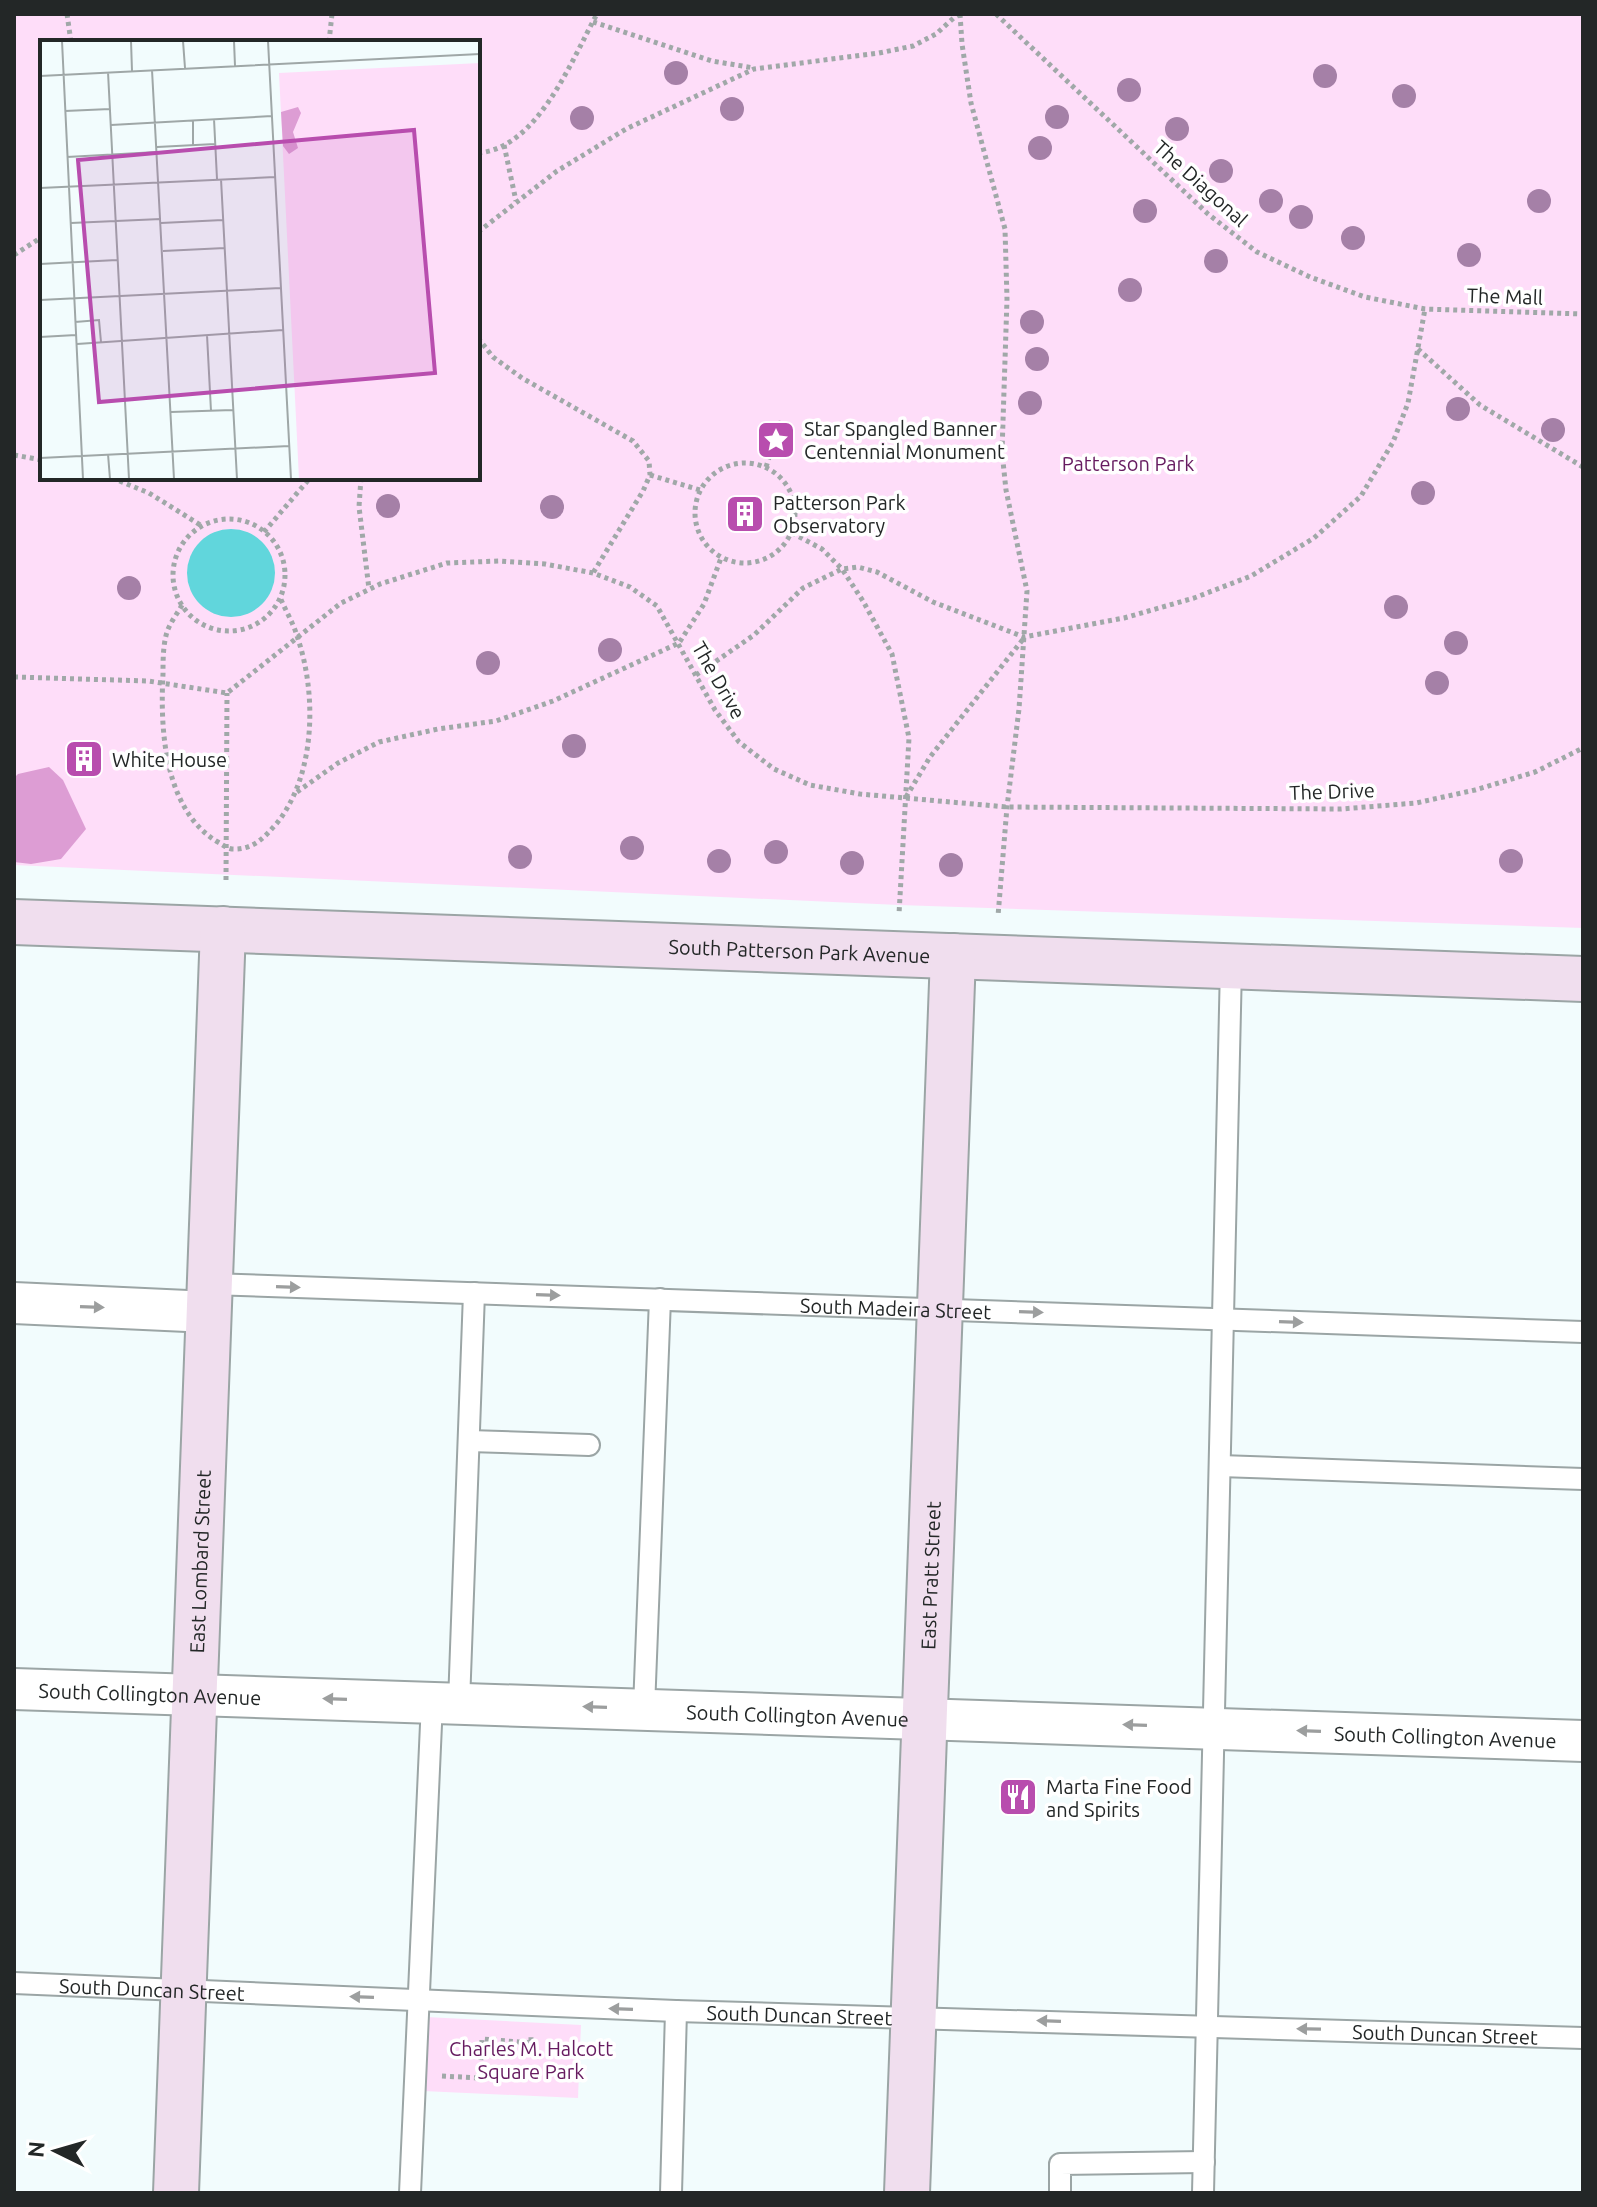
<svg xmlns="http://www.w3.org/2000/svg" width="1597" height="2207" viewBox="0 0 1597 2207" font-family="Ubuntu,sans-serif">
	<style>
		.green { fill: #feddf9; fill-rule: evenodd }
		.forest { fill: #dd9dd4 }
		.water { fill: #61d6dc }
		.lines { fill: none; stroke-linecap: round; stroke-linejoin: round }
		.lane-casing { stroke: #9ba5a5; stroke-width: 24 }
		.street-casing { stroke: #9ba5a5; stroke-width: 44 }
		.secondary-casing { stroke: #9ba5a5; stroke-width: 48 }
		.path { stroke: #a0a8a8; stroke-width: 5; stroke-dasharray: 4 4; stroke-linecap: butt }
		.lane { stroke: #fff; stroke-width: 20 }
		.street { stroke: #fff; stroke-width: 40 }
		.secondary { stroke: #f0deee; stroke-width: 44 }
		.tree { fill: #a580a7 }
		.oneway { fill: #9c9e9e }
		.labels { text-anchor: middle; dominant-baseline: central; stroke-width: 7; stroke-linejoin: round; paint-order: stroke }
		.street-label { font-size: 20px; fill: #232727; stroke: #fff }
		.poi-label { font-size: 20px; fill: #232727; stroke: #fff; text-anchor: start }
		.park-label { font-size: 20px; fill: #661b60; stroke: #fff }
		.inset-road { fill: none; stroke: #9fa7a7; stroke-width: 2 }
		.view { fill: #b84dae; fill-opacity: 0.15; stroke: #b84dae; stroke-width: 4 }
		.inset-edge { fill: none; stroke: #232727; stroke-width: 4 }
	</style>
	<rect width="100%" height="100%" fill="#f2fcfd"/>
	<g class="green">
		<path d="M14,14H1583V928L899,905L14,865ZM42,42H478V478H42Z"/>
		<polygon points="426,2017 581,2025 578,2098 423,2091"/>
	</g>
	<polygon class="forest" points="49,767 63,780 86,829 61,859 31,864 14,862 14,778 18,774"/>
	<circle class="water" cx="231" cy="573" r="44"/>
	<g class="lines">
		<g class="lane-casing">
			<g id="lane">
				<path id="s1" d="M210,1284L1583,1332"/>
				<polyline points="469,1441 589,1445"/>
				<polyline points="1220,1466 1583,1479"/>
				<polyline points="459,1703 474,1293"/>
				<polyline points="644,1708 660,1299"/>
				<path id="s2" d="M14,1983L676,2011L1583,2038"/>
				<polyline points="410,2193 432,1702"/>
				<polyline points="671,2193 676,2011"/>
				<polyline points="1060,2193 1060,2164 1204,2162"/>
				<polyline points="1203,2193 1231,966"/>
			</g>
		</g>
		<g class="street-casing">
			<g id="street">
				<polyline points="14,1303 209,1312"/>
				<path id="s3" d="M14,1689L1583,1741"/>
			</g>
		</g>
		<g class="secondary-casing">
			<g id="secondary">
				<path id="s4" d="M14,922L1583,979"/>
				<path id="s5" d="M176,2193L223,929"/>
				<path id="s6" d="M907,2193L953,956"/>
			</g>
		</g>
		<g class="path">
			<polyline points="67,14 71,42"/>
			<polyline points="960,14 962,44 971,103 1005,229 1007,299 1002,452 1006,490 1027,591 1019,709 1007,807 998,916"/>
			<polyline points="996,14 1208,214 1257,252 1310,277 1365,297 1425,309 1583,314"/>
			<polyline points="593,22 712,61 754,68"/>
			<polyline points="329,42 332,14"/>
			<polyline points="504,145 516,201"/>
			<path d="M478,153C538,148 571,61 597,14"/>
			<polyline points="478,232 557,171 626,129 754,69 879,53 913,46 936,34 958,14"/>
			<polyline points="14,255 42,237"/>
			<polyline points="478,338 493,357 522,378 633,441 649,461 650,475 643,491 593,573"/>
			<polyline points="1418,349 1480,405 1583,467"/>
			<polyline points="14,455 42,460"/>
			<circle cx="745" cy="513" r="50"/>
			<polyline points="766,467 781,421"/>
			<polyline points="650,475 700,490"/>
			<polyline points="112,478 149,493 202,526"/>
			<polyline points="361,478 359,507 369,589"/>
			<circle cx="229" cy="575" r="56"/>
			<polyline points="264,532 310,478"/>
			<polyline points="792,533 822,549 842,569 863,601 892,654 909,738 899,914"/>
			<path d="M182,605C177,614 170,623 167,632C163,645 163,660 163,674C160,729 164,808 216,841C222,844 226,848 232,849C253,850 264,838 277,823C316,774 317,693 297,636C293,622 285,610 280,597"/>
			<polyline points="696,675 754,635 803,588 842,569 858,567 877,572 933,602 1024,637 1124,618 1194,598 1251,576 1314,538 1361,496 1393,442 1408,403 1425,309"/>
			<polyline points="14,677 148,681 227,693 341,603 380,584 447,563 500,561 545,564 593,573 630,587 657,606 715,710 739,742 774,769 810,785 860,794 1007,807 1341,809 1416,803 1475,790 1535,772 1583,748"/>
			<polyline points="297,792 338,763 379,742 438,729 496,721 553,701 679,643 704,604 721,558"/>
			<polyline points="906,797 930,757 1024,638"/>
			<polyline points="226,880 227,693"/>
			<polyline points="442,2076 480,2078 482,2039 531,2043 531,2034"/>
		</g>
		<use href="#lane" class="lane"/>
		<use href="#street" class="street"/>
		<use href="#secondary" class="secondary"/>
	</g>
	<g class="tree">
		<circle cx="676" cy="73" r="12"/>
		<circle cx="1325" cy="76" r="12"/>
		<circle cx="1129" cy="90" r="12"/>
		<circle cx="1404" cy="96" r="12"/>
		<circle cx="732" cy="109" r="12"/>
		<circle cx="1057" cy="117" r="12"/>
		<circle cx="582" cy="118" r="12"/>
		<circle cx="1177" cy="129" r="12"/>
		<circle cx="1040" cy="148" r="12"/>
		<circle cx="1221" cy="171" r="12"/>
		<circle cx="1271" cy="201" r="12"/>
		<circle cx="1539" cy="201" r="12"/>
		<circle cx="1145" cy="211" r="12"/>
		<circle cx="1301" cy="217" r="12"/>
		<circle cx="1353" cy="238" r="12"/>
		<circle cx="1469" cy="255" r="12"/>
		<circle cx="1216" cy="261" r="12"/>
		<circle cx="1130" cy="290" r="12"/>
		<circle cx="1032" cy="322" r="12"/>
		<circle cx="1037" cy="359" r="12"/>
		<circle cx="1030" cy="403" r="12"/>
		<circle cx="1458" cy="409" r="12"/>
		<circle cx="1553" cy="430" r="12"/>
		<circle cx="1423" cy="493" r="12"/>
		<circle cx="388" cy="506" r="12"/>
		<circle cx="552" cy="507" r="12"/>
		<circle cx="129" cy="588" r="12"/>
		<circle cx="1396" cy="607" r="12"/>
		<circle cx="1456" cy="643" r="12"/>
		<circle cx="610" cy="650" r="12"/>
		<circle cx="488" cy="663" r="12"/>
		<circle cx="1437" cy="683" r="12"/>
		<circle cx="574" cy="746" r="12"/>
		<circle cx="632" cy="848" r="12"/>
		<circle cx="776" cy="852" r="12"/>
		<circle cx="520" cy="857" r="12"/>
		<circle cx="719" cy="861" r="12"/>
		<circle cx="1511" cy="861" r="12"/>
		<circle cx="852" cy="863" r="12"/>
		<circle cx="951" cy="865" r="12"/>
	</g>
	<defs><path id="oneway-solid" d="M-6-.8H1V-3.2L6.5 0L1 3.2V.8H-6Z" transform="scale(2)"/></defs>
	<g class="oneway">
		<use href="#oneway-solid" transform="translate(288 1287) rotate(2)"/>
		<use href="#oneway-solid" transform="translate(548 1295) rotate(2)"/>
		<use href="#oneway-solid" transform="translate(92 1307) rotate(2)"/>
		<use href="#oneway-solid" transform="translate(1031 1312) rotate(2)"/>
		<use href="#oneway-solid" transform="translate(1291 1322) rotate(2)"/>
		<use href="#oneway-solid" transform="translate(335 1699) rotate(-178)"/>
		<use href="#oneway-solid" transform="translate(595 1707) rotate(-178)"/>
		<use href="#oneway-solid" transform="translate(1135 1725) rotate(-178)"/>
		<use href="#oneway-solid" transform="translate(1309 1731) rotate(-178)"/>
		<use href="#oneway-solid" transform="translate(362 1997) rotate(-178)"/>
		<use href="#oneway-solid" transform="translate(621 2009) rotate(-178)"/>
		<use href="#oneway-solid" transform="translate(1049 2021) rotate(-178)"/>
		<use href="#oneway-solid" transform="translate(1309 2029) rotate(-179)"/>
	</g>
	<defs>
		<g id="sight-square" transform="scale(2)"><rect x="-9" y="-9" width="18" height="18" rx="4" fill="#b84dae" stroke="#fff"/><path d="M0-6L1.8-2.2L6-1.7L2.9 1.2L3.7 5.4L0 3.3L-3.7 5.4L-2.9 1.2L-6-1.7L-1.8-2.2Z" fill="#fff"/></g>
		<g id="building-square" transform="scale(2)"><rect x="-9" y="-9" width="18" height="18" rx="4" fill="#b84dae" stroke="#fff"/><path d="M-4-6H4V6H1V3H-1V6H-4ZM-2.5-4.3h1.7v1.8h-1.7ZM.8-4.3h1.7v1.8H.8ZM-2.5-1h1.7V.8h-1.7ZM.8-1h1.7V.8H.8Z" fill="#fff"/></g>
		<g id="restaurant-square" transform="scale(2)"><rect x="-9" y="-9" width="18" height="18" rx="4" fill="#b84dae" stroke="#fff"/><path d="M-5-6h1v4h1v-4h1v4h1v-4h1v5L-1.5 .5V6h-2V.5L-5-1ZM5-6V6H3V1.5H1.5Q1.5-4 5-6Z" fill="#fff"/></g>
	</defs>
	<g fill-rule="evenodd">
		<use href="#sight-square" x="776" y="440"/>
		<use href="#building-square" x="745" y="514"/>
		<use href="#building-square" x="84" y="759"/>
		<use href="#restaurant-square" x="1018" y="1797"/>
	</g>
	<g class="labels">
		<g class="street-label">
			<text transform="translate(1201 183) rotate(42)">The Diagonal</text>
			<text transform="translate(1505 296) rotate(2)">The Mall</text>
			<text transform="translate(719 680) rotate(60)">The Drive</text>
			<text transform="translate(1332 791) rotate(-2)">The Drive</text>
			<text stroke="none"><textPath href="#s4" startOffset="786">South Patterson Park Avenue</textPath></text>
			<text stroke="none"><textPath href="#s1" startOffset="686">South Madeira Street</textPath></text>
			<text stroke="none"><textPath href="#s5" startOffset="632">East Lombard Street</textPath></text>
			<text stroke="none"><textPath href="#s6" startOffset="618">East Pratt Street</textPath></text>
			<text stroke="none"><textPath href="#s3" startOffset="136">South Collington Avenue</textPath></text>
			<text stroke="none"><textPath href="#s3" startOffset="784">South Collington Avenue</textPath></text>
			<text stroke="none"><textPath href="#s3" startOffset="1432">South Collington Avenue</textPath></text>
			<text stroke="none"><textPath href="#s2" startOffset="138">South Duncan Street</textPath></text>
			<text stroke="none"><textPath href="#s2" startOffset="786">South Duncan Street</textPath></text>
			<text stroke="none"><textPath href="#s2" startOffset="1432">South Duncan Street</textPath></text>
		</g>
		<g class="poi-label">
			<text x="804" y="428">Star Spangled Banner<tspan x="804" dy="23">Centennial Monument</tspan></text>
			<text x="773" y="502">Patterson Park<tspan x="773" dy="23">Observatory</tspan></text>
			<text x="112" y="759">White House</text>
			<text x="1046" y="1786">Marta Fine Food<tspan x="1046" dy="23">and Spirits</tspan></text>
		</g>
		<g class="park-label">
			<text x="1128" y="463">Patterson Park</text>
			<text x="531" y="2048">Charles M. Halcott<tspan x="531" dy="23">Square Park</tspan></text>
		</g>
	</g>
	<g transform="translate(40 40)">
		<rect width="440" height="440" fill="#f2fcfd"/>
		<path d="M440,23V439H259L239,33Z" fill="#feddf9"/>
		<path d="M258,67L261,73L253,92L258,108L249,114L243,106L241,72Z" fill="#dd9dd4"/>
		<path class="inset-road" d="M22,1L43,439M91,1L92,31M143,1L145,28M194,1L195,26M228,1L251,439M112,30L134,439M68,32L89,439M0,36L440,14M25,71L70,69M174,79L177,139M153,80V105M71,85L232,76M117,107L175,104M27,117L117,112M181,139L197,439M0,148L235,137M31,183L121,179M121,183L183,180M123,211L185,208M0,224L77,220M0,260L241,248M35,282L59,280L61,302M167,295L171,371M0,297L36,295M37,304L243,290M131,372L193,370M68,414L70,439M0,418L249,406"/>
		<path class="view" d="M374,90L395,333L59,362L38,120Z"/>
		<rect width="440" height="440" class="inset-edge"/>
	</g>
	<rect width="1597" height="2207" fill="none" stroke="#232727" stroke-width="32"/>
	<g transform="translate(56 2151) rotate(275)" stroke="#ffffff" stroke-width="6" paint-order="stroke">
	<path d="M0-6L14 30L0 20L-14 30Z" fill="#232727"/>
	<text y="-12" font-size="22" font-weight="bold" text-anchor="middle" fill="#232727">N</text>
	</g>
</svg>
